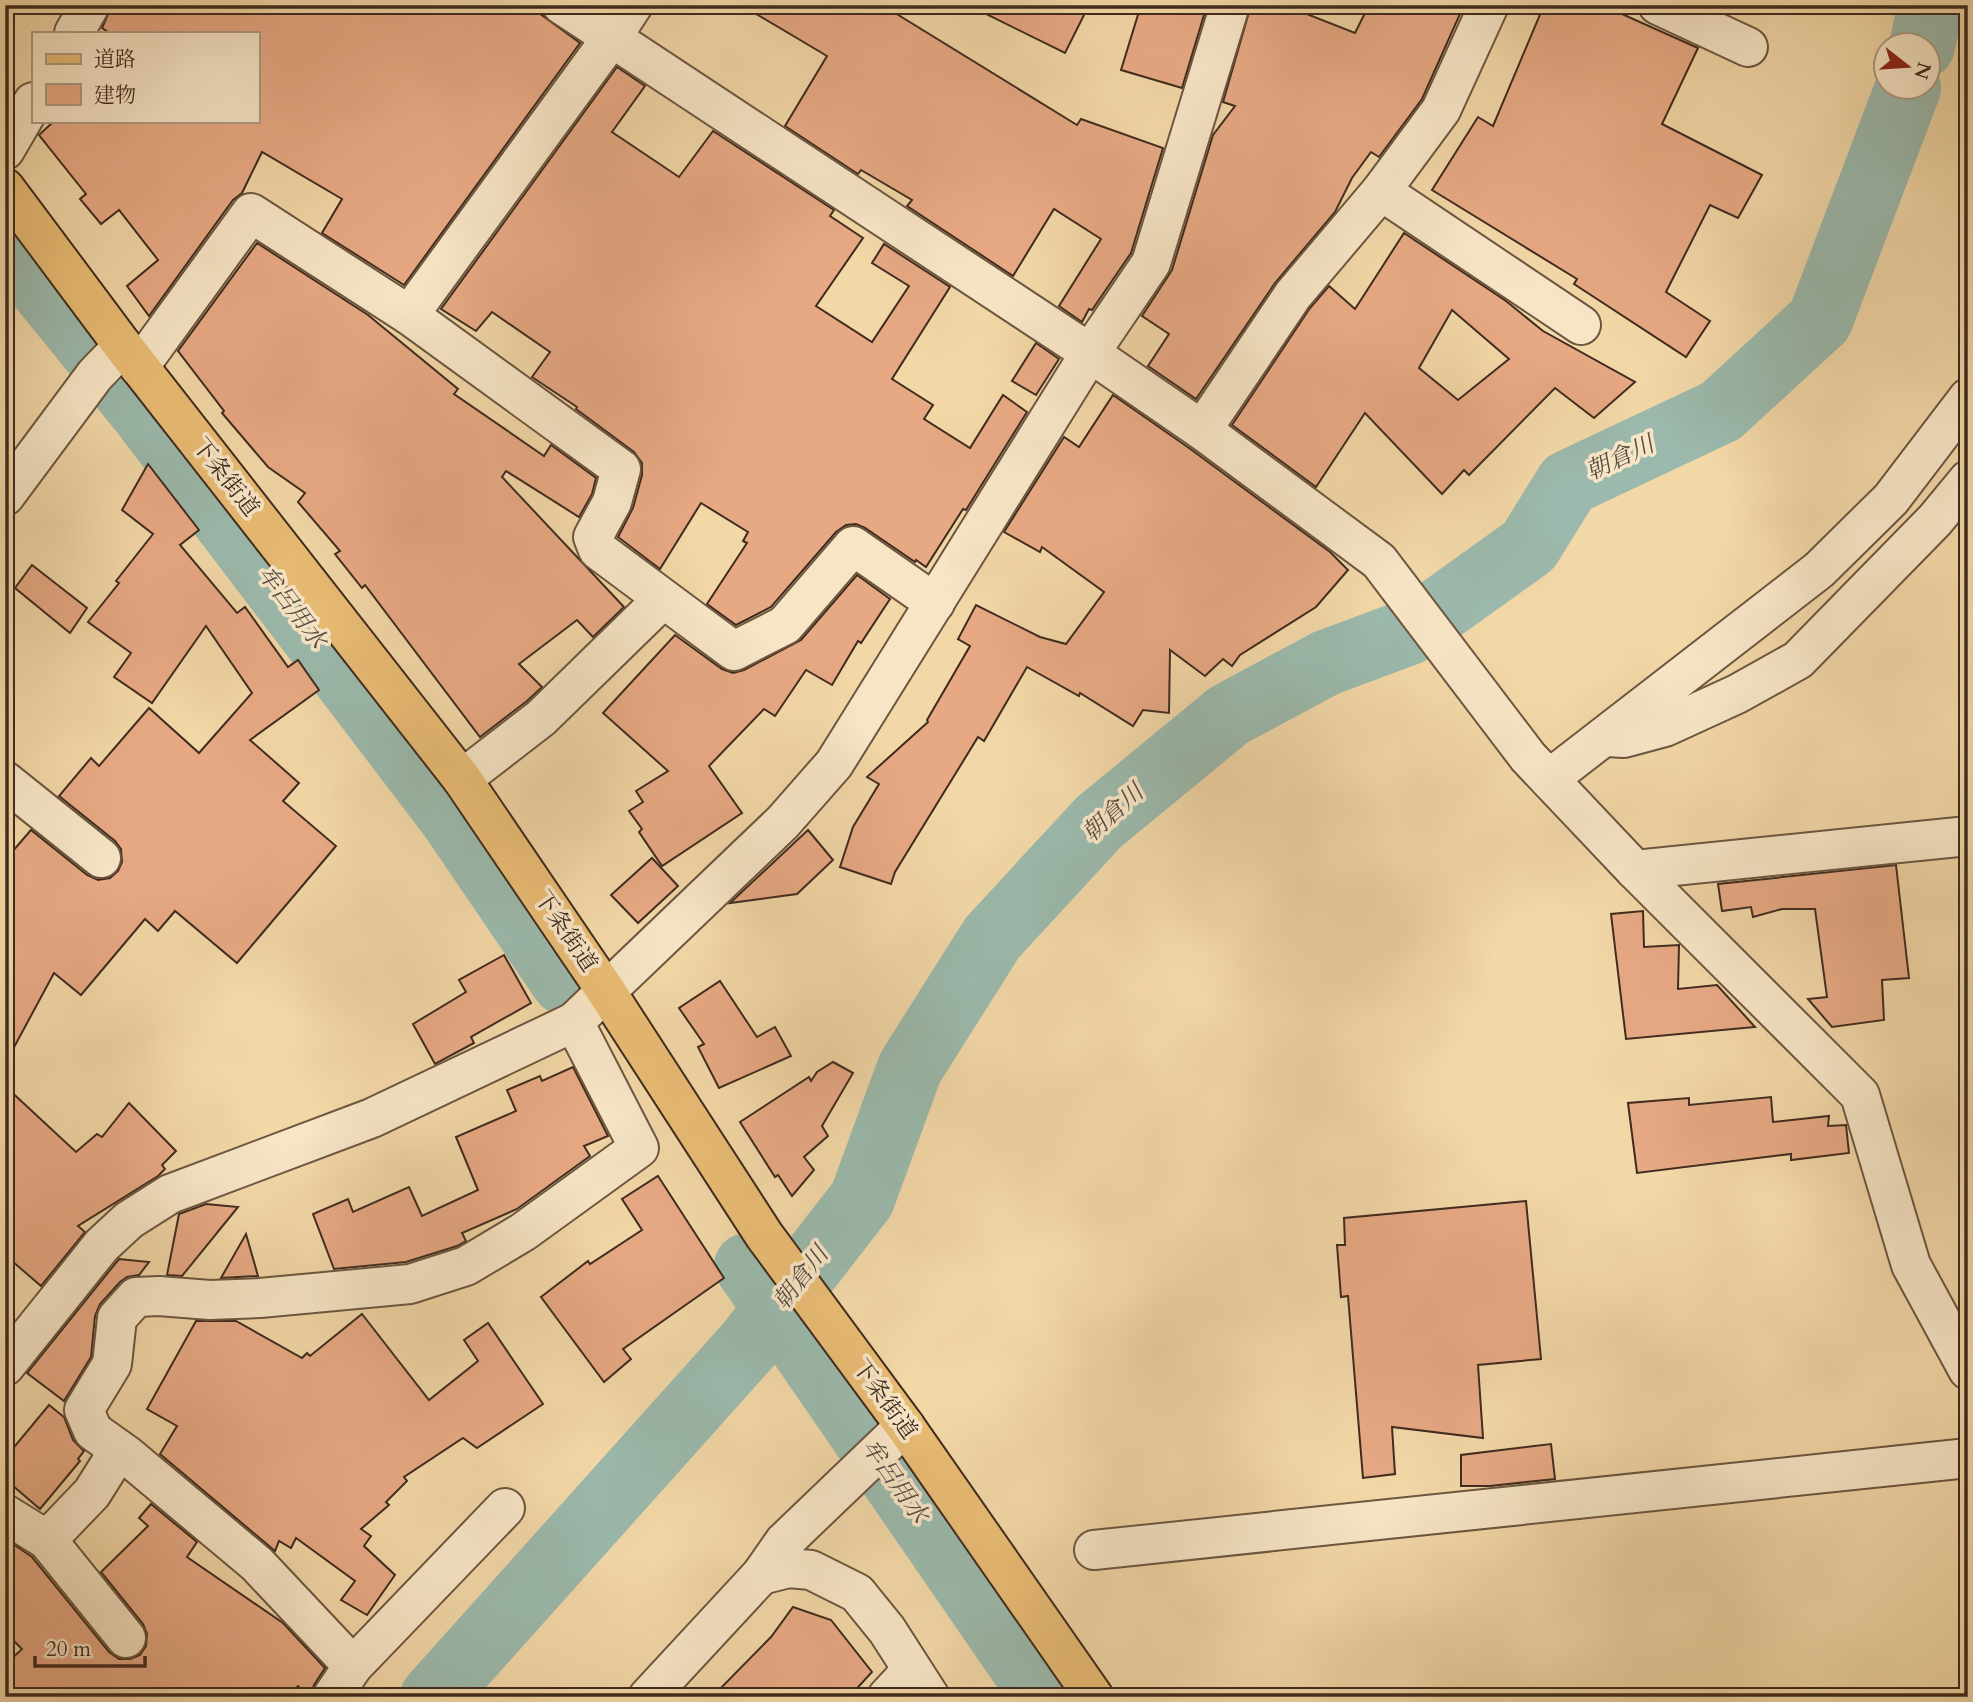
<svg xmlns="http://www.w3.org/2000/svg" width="1973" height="1702" viewBox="0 0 1973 1702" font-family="Cardo,'Noto Serif JP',serif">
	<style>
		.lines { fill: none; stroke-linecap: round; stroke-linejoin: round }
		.river { stroke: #9bb9ac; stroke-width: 66 }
		.building { fill: #e7a984; stroke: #3f2b1e; stroke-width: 2; fill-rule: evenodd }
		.minor-casing { stroke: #6c5640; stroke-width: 42 }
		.major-casing { stroke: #3f2b1e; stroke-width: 42 }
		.minor { stroke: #f7e5c6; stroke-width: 38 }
		.major { stroke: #e9bc74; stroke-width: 38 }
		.labels { text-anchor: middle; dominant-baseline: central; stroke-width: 7; stroke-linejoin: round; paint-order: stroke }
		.street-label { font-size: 23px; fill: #3f2b1e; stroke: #f7e5c6 }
		.water-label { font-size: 24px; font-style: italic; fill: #564e42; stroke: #f7e5c6 }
	</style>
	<rect width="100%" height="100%" fill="#f2d7a7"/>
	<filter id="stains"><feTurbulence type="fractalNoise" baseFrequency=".00286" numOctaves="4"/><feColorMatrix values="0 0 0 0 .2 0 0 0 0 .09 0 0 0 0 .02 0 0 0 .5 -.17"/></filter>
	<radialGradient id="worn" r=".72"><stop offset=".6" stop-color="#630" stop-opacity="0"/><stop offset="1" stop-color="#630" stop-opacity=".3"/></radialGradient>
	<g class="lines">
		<g class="river">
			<polyline points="1922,46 1931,5"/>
			<polyline points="5,242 143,412 451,816 564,982"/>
			<polyline points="747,1266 1044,1697"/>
			<polyline points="433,1697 750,1343 862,1199 910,1068 992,938 1099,822 1229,715 1326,663 1409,632 1529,546 1568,483 1721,411 1820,320 1908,88"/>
		</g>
	</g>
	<g class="building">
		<polygon points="112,5 528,5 580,43 404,285 322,233 342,199 262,152 242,193 233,200 149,316 127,286 158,260 119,210 101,224 80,199 86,194 39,135 54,121 257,121 257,33 110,33 102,28"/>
		<polygon points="741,5 882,5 1077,125 1081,119 1163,148 1131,253 1092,310 1089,309 1082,322 1059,306 1101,239 1054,209 1013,276 907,206 912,200 861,170 858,174 785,126 827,56"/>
		<polygon points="968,5 1089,5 1065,53"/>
		<polygon points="1141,5 1207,5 1182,88 1121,70"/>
		<polygon points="1251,5 1306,5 1304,13 1355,33 1369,5 1464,5 1422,99 1379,157 1371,152 1352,178 1335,212 1275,283 1196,399 1148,366 1169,334 1142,316 1172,270 1213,135 1235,106 1223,102"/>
		<polygon points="1544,5 1602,5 1698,48 1662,124 1762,175 1738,218 1710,205 1666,292 1710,321 1686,357 1574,284 1577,279 1432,190 1478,117 1493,126"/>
		<polygon points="617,67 645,86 612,132 679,177 713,131 834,210 830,216 863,238 816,306 872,342 909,286 872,263 884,244 950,287 892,379 933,405 924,419 970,448 1003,395 1027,412 966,510 963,509 926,567 916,560 915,562 865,528 856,524 846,525 836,532 771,607 736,625 707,604 747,543 743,541 748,532 701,503 660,569 618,537 633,508 642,475 642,463 634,452 576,409 577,407 532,377 550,352 492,312 476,331 441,309"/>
		<path d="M1404,233L1506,301L1543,331L1635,382L1594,418L1555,388L1469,475L1464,470L1442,494L1365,413L1316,487L1232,425L1310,308L1329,286L1355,309ZM1452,310L1509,359L1458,400L1419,368Z"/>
		<polygon points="257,243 368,315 458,389 454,394 544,456 551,445 596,478 592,494 579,517 506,471 502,477 624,607 593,637 577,620 519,664 542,687 527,701 480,737 365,585 362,588 335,554 340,551 298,502 305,493 268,467 222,413 224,411 178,351"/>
		<polygon points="1036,343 1059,359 1036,395 1012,381"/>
		<polygon points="1113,395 1189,448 1330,552 1348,570 1316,607 1240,655 1232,666 1223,659 1205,676 1170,650 1169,713 1143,710 1133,726 1080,693 1079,696 1027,667 984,741 978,737 895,872 891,884 840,867 853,827 879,784 867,777 928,722 927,720 970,646 958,639 976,605 1040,637 1066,644 1104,592 1042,547 1040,552 1004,532 1064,437 1079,447"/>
		<polygon points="148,464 199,530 180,545 237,613 245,607 288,667 298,660 319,690 250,740 299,783 283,801 336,846 237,963 175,911 158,931 145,919 81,995 54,973 5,1064 5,860 31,830 87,875 98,880 110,878 118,871 122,862 121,849 115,841 59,796 91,758 99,766 149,708 199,753 252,693 206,626 152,703 114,677 131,653 88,622 119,583 116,581 153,534 122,510"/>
		<polygon points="32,565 87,608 70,633 15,588"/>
		<polygon points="857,575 890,599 861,643 858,641 832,685 806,670 775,716 764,709 709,766 742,813 662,866 639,832 642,829 629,811 643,802 636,791 668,771 603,713 675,635 722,669 733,673 744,670 801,640"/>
		<polygon points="808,830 833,860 797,894 730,903"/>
		<polygon points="652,858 678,886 638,923 611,895"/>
		<polygon points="1896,865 1909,978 1882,980 1884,1020 1832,1027 1808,999 1827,997 1815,909 1782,909 1753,917 1751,907 1722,911 1718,884"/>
		<polygon points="1643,911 1644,947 1679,945 1678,989 1717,985 1755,1027 1626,1039 1611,914"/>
		<polygon points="504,955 531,1003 471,1037 474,1043 435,1064 413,1024 466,992 459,980"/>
		<polygon points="720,981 757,1037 775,1027 791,1056 719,1088 698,1047 704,1044 679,1008"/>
		<polygon points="833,1062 853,1073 822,1126 828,1136 804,1157 814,1170 792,1196 778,1175 775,1177 740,1122 809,1077 811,1081 817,1072"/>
		<polygon points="573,1067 608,1136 584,1146 590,1156 517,1209 462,1233 466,1241 457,1246 406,1262 334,1269 313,1214 348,1199 353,1212 409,1187 422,1216 478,1190 456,1137 516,1111 507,1090 540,1076 542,1081"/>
		<polygon points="5,1086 76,1152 97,1134 102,1137 129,1103 176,1151 162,1165 165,1169 158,1176 78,1226 85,1232 41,1286 5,1255"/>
		<polygon points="1771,1097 1773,1122 1829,1116 1828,1126 1846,1125 1849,1153 1791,1160 1791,1154 1637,1173 1628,1103 1689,1098 1689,1105"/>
		<polygon points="658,1176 724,1278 623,1349 631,1359 604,1382 541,1297 588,1261 590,1264 642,1230 622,1199"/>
		<polygon points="1526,1201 1541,1359 1478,1365 1483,1438 1392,1427 1395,1474 1363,1478 1348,1296 1341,1297 1337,1245 1345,1245 1344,1218"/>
		<polygon points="206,1204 238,1207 182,1276 167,1275 179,1214"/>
		<polygon points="246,1234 258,1276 221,1278"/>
		<polygon points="119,1259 149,1262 139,1275 127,1277 120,1282 100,1304 95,1316 91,1357 64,1401 27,1373"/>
		<polygon points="362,1314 429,1400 478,1361 464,1340 488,1323 543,1404 477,1448 463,1438 404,1477 407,1481 386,1502 389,1505 361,1529 371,1536 364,1546 395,1575 367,1615 341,1600 355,1581 296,1538 291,1548 279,1541 275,1551 160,1454 177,1426 147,1409 196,1321 236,1321 302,1358 307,1353 310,1356"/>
		<polygon points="49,1405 64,1417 73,1440 84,1451 78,1459 80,1461 40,1509 5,1479 5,1458"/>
		<polygon points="1551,1444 1555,1479 1490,1486 1461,1486 1461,1455"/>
		<polygon points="151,1504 197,1542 187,1557 283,1623 325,1668 314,1685 310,1696 298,1686 287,1697 5,1697 5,1665 22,1649 5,1632 5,1551 13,1544 32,1557 109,1652 119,1659 130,1659 140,1655 146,1646 147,1634 143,1624 101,1572 148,1526 139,1518"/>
		<polygon points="793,1607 831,1620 872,1672 849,1697 712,1697 771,1637"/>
	</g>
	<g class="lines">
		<g class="minor-casing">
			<g id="minor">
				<polyline points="562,5 1090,353 1202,430 1379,561 1528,757 1635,870 1860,1095 1911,1265 1968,1370"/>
				<polyline points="1658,5 1748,47"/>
				<polyline points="74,33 90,5"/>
				<polyline points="5,150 33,102"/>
				<polyline points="1381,191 1581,325"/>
				<polyline points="409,315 612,37 633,5"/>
				<polyline points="139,367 251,213 409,315 621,469 612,502 593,537 598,550 734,651 785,625 853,546 935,603"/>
				<polyline points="1202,430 1293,295 1381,191 1441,110 1489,5"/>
				<polyline points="5,496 95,375 123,346"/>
				<polyline points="1607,737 1624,738 1665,727 1737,694 1798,660 1935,520 1968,480"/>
				<polyline points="462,779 541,718 662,600"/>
				<polyline points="1549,779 1819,570 1891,499 1968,398"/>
				<polyline points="5,781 101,858"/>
				<polyline points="1635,870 1968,836"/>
				<polyline points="5,1366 102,1245 129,1220 170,1194 372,1118 574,1022 783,822 834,764 1090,353 1151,263 1230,5"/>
				<polyline points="5,1514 47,1540 92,1493 119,1450"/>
				<polyline points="47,1540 126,1638"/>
				<polyline points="1094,1550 1968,1458"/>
				<polyline points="761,1575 789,1568 811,1570 857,1593 887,1630 930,1697"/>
				<polyline points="353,1666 257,1564 128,1456 93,1431 84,1410 112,1364 117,1318 136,1297 159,1296 210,1300 260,1298 410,1284 466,1266 523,1232 639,1148 574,1022"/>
				<polyline points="332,1697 353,1666 505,1508"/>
				<polyline points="648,1697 761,1575 784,1542 905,1426"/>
				<polyline points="887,1697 912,1670"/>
			</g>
		</g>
		<g class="major-casing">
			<polyline id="major" points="5,188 123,346 462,779 606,991 764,1235 905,1426 1094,1697"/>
		</g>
		<use href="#minor" class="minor"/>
		<use href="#major" class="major"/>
	</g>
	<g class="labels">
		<g class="street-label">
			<text transform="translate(226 477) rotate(52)">下条街道</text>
			<text transform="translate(566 931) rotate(56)">下条街道</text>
			<text transform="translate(885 1399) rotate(54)">下条街道</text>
		</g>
		<g class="water-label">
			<text transform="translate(1620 458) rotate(-25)">朝倉川</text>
			<text transform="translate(292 607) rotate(53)">牟呂用水</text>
			<text transform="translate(1113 813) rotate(-42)">朝倉川</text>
			<text transform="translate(801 1278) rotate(-52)">朝倉川</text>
			<text transform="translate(895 1481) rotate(55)">牟呂用水</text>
		</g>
	</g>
	<rect width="1973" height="1702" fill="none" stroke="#f2d7a7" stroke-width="28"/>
	<rect x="7" y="7" width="1959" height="1688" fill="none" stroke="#3f2b1e" stroke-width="3.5"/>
	<rect x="14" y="14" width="1945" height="1674" fill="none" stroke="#3f2b1e" stroke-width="2"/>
	<rect x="32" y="32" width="228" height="91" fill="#f7e5c6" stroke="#ad9b83" stroke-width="2"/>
	<rect x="46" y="54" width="35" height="10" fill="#e9bc74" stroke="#ad9b83" stroke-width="2"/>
	<text x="94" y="66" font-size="21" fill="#3f2b1e">道路</text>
	<rect x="46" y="84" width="35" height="21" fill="#e7a984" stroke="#ad9b83" stroke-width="2"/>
	<text x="94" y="102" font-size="21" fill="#3f2b1e">建物</text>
	<g transform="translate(1907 66) rotate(107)"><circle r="33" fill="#f7e5c6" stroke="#ad9b83" stroke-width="2"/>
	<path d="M0-5L12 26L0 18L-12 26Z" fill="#8f2418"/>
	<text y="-10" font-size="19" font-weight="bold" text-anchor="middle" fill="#3f2b1e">N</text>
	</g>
	<path d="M35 1656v10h110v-10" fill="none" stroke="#3f2b1e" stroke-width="3.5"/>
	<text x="46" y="1656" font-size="21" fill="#3f2b1e" stroke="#f7e5c6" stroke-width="5" paint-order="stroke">20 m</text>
	<rect width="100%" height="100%" filter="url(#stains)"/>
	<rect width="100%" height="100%" fill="url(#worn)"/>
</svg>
